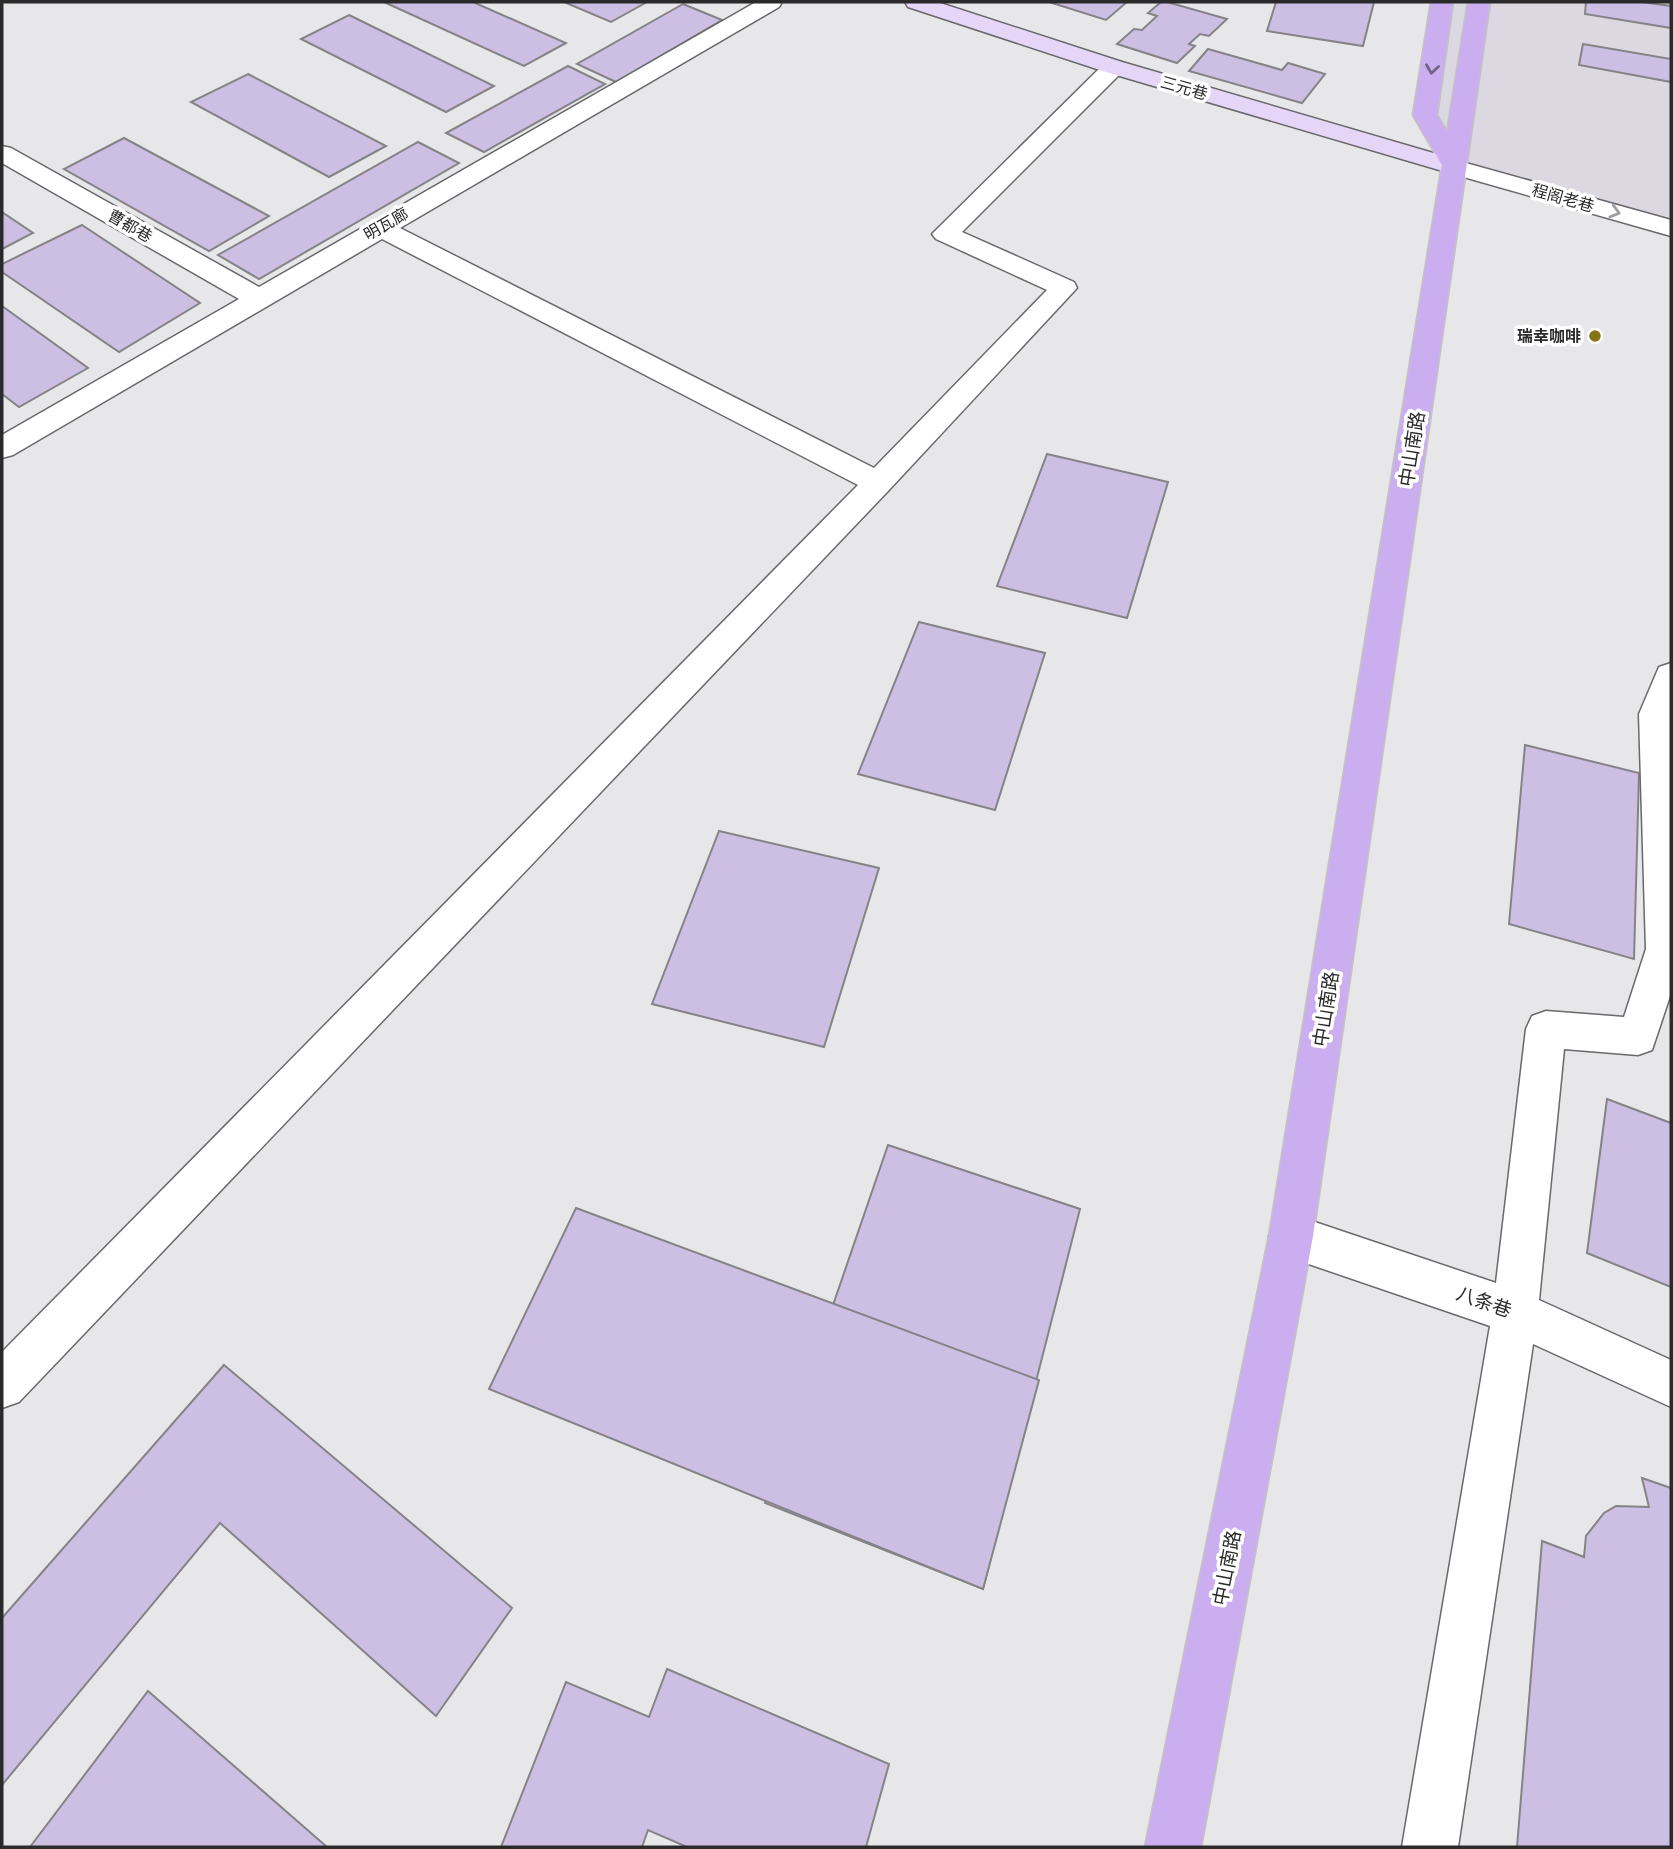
<svg xmlns="http://www.w3.org/2000/svg" width="1673" height="1849" viewBox="0 0 1673 1849" font-family="Helvetica,'Noto Sans SC',sans-serif">
	<style>
		.built { fill: #dcd8e2 }
		.building { fill: #cdbfe4; stroke: #848386; stroke-width: 2 }
		.lines { fill: none; stroke-linecap: round; stroke-linejoin: round }
		.street-casing { stroke: #69686b; stroke-width: 3 }
		.secondary-casing { stroke: #69686b; stroke-width: 3 }
		.primary-casing { stroke: #c3c3c4; stroke-width: 3 }
		.street { fill: #fff; fill-rule: evenodd }
		.secondary { fill: #e5d6f7; fill-rule: evenodd }
		.primary { fill: #caaeef; fill-rule: evenodd }
		.oneway { stroke: #726583 }
		.oneway2 { stroke: #9f9fa0 }
		.poi-dot { fill: #897214; stroke: #fff; stroke-width: 2.5 }
		.labels { text-anchor: middle; dominant-baseline: central; stroke-width: 7; stroke-linejoin: round; paint-order: stroke }
		.far-street-label { font-size: 16px; fill: #2a2a2b; stroke: #fff }
		.far-poi-label { font-size: 16px; font-weight: bold; fill: #2a2a2b; stroke: #fff; text-anchor: end }
		.street-label { font-size: 19px; fill: #2a2a2b; stroke: #fff }
	</style>
	<rect width="100%" height="100%" fill="#e7e6e9"/>
	<polygon class="built" points="1442,2 1671,2 1671,228 1455,167 1425,115"/>
	<g class="building">
		<polygon points="384,2 473,2 566,43 524,66"/>
		<polygon points="564,2 647,2 611,22"/>
		<polygon points="1049,2 1127,2 1106,20"/>
		<polygon points="1161,2 1167,2 1227,19 1209,36 1200,34 1189,44 1195,46 1177,63 1117,44 1134,29 1142,30 1157,16 1148,13"/>
		<polygon points="1276,2 1374,2 1363,46 1267,31"/>
		<polygon points="1586,2 1641,2 1671,6 1671,28 1585,14"/>
		<polygon points="683,4 722,20 616,82 577,64"/>
		<polygon points="349,15 494,86 446,112 301,39"/>
		<polygon points="1583,44 1671,59 1671,82 1579,65"/>
		<polygon points="1208,49 1282,70 1288,63 1325,74 1302,103 1189,71"/>
		<polygon points="568,66 605,84 484,152 446,133"/>
		<polygon points="248,74 386,146 329,177 191,102"/>
		<polygon points="124,138 269,216 209,251 64,169"/>
		<polygon points="418,142 459,163 259,279 218,255"/>
		<polygon points="2,212 33,233 2,249"/>
		<polygon points="82,225 200,303 119,352 2,272 2,264"/>
		<polygon points="2,306 88,368 19,407 2,394"/>
		<polygon points="1047,454 1168,482 1127,618 997,586"/>
		<polygon points="919,622 1045,653 995,810 858,774"/>
		<polygon points="1525,745 1639,773 1634,959 1509,924"/>
		<polygon points="719,831 879,868 824,1047 652,1004"/>
		<polygon points="1607,1099 1671,1123 1671,1287 1587,1253"/>
		<polygon points="888,1145 1080,1209 983,1589 765,1503"/>
		<polygon points="576,1208 1039,1380 983,1589 489,1389"/>
		<polygon points="224,1365 512,1608 436,1716 220,1523 2,1785 2,1618"/>
		<polygon points="1642,1478 1671,1488 1671,1847 1517,1847 1542,1541 1584,1557 1586,1536 1604,1513 1616,1506 1649,1507"/>
		<polygon points="667,1669 889,1764 866,1847 687,1847 648,1830 642,1847 501,1847 566,1682 649,1717"/>
		<polygon points="148,1691 327,1847 30,1847"/>
	</g>
	<g class="lines">
		<g class="street-casing">
			<g id="street">
				<polygon points="756,2 782,2 779,7 400,228 874,468 1047,290 936,239 932,234 1106,62 1122,62 1125,67 1122,72 962,232 1074,282 1077,288 889,490 19,1402 2,1408 2,1352 858,485 382,239 13,455 2,458 2,435 239,299 2,163 2,146 11,148 259,287"/>
				<polygon points="1455,160 1671,220 1671,236 1446,172 1443,167 1446,162"/>
				<polygon points="1671,663 1671,993 1652,1050 1638,1055 1564,1049 1539,1300 1671,1360 1671,1407 1533,1344 1458,1847 1402,1847 1490,1326 1291,1258 1275,1252 1269,1236 1275,1220 1291,1214 1496,1283 1526,1029 1532,1016 1546,1011 1624,1017 1646,949 1639,714 1659,667"/>
			</g>
		</g>
		<g class="secondary-casing">
			<polygon id="secondary" points="905,2 937,2 1122,62 1464,162 1467,167 1464,172 1455,174 1446,172 1106,72 908,7"/>
		</g>
		<g class="primary-casing">
			<polygon id="primary" points="1431,2 1453,2 1437,115 1447,132 1468,2 1490,2 1313,1236 1201,1847 1145,1847 1269,1236 1442,165 1413,115"/>
		</g>
		<use href="#street" class="street"/>
		<use href="#secondary" class="secondary"/>
		<use href="#primary" class="primary"/>
	</g>
	<defs><path id="oneway-chevron" d="M-2-3.5L2.5 0L-2 3.5" fill="none" stroke-width="1.6" stroke-linecap="round" stroke-linejoin="round" transform="scale(1.75)"/></defs>
	<use class="oneway" href="#oneway-chevron" transform="translate(1432 69) rotate(98)"/>
	<use class="oneway2" href="#oneway-chevron" transform="translate(1615 212) rotate(16)"/>
	<circle class="poi-dot" cx="1595" cy="336" r="7"/>
	<g class="labels">
		<g class="far-street-label">
			<text transform="translate(1184 88) rotate(16)">三元巷</text>
			<text transform="translate(1563 198) rotate(16)">程阁老巷</text>
			<text transform="translate(386 224) rotate(-30)">明瓦廊</text>
			<text transform="translate(130 226) rotate(30)">曹都巷</text>
		</g>
		<g class="far-poi-label">
			<text x="1581" y="336">瑞幸咖啡</text>
		</g>
		<g class="street-label">
			<text transform="translate(1412 449) rotate(-81)">中山南路</text>
			<text transform="translate(1326 1009) rotate(-81)">中山南路</text>
			<text transform="translate(1484 1302) rotate(19)">八条巷</text>
			<text transform="translate(1227 1568) rotate(-79)">中山南路</text>
		</g>
	</g>
	<rect width="1673" height="1849" fill="none" stroke="#2a2a2b" stroke-width="7"/>
</svg>
